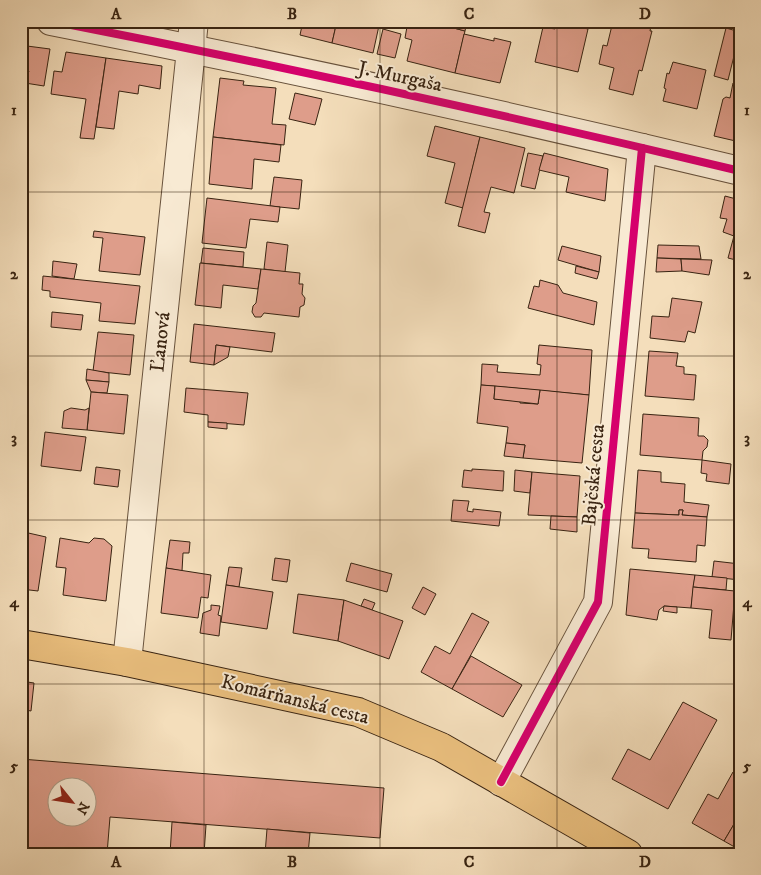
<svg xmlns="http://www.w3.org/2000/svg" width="761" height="875" viewBox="0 0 761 875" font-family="'IM FELL DW Pica',serif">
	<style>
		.building { fill: #de9d8a; stroke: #392412; fill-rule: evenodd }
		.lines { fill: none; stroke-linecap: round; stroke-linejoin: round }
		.street-casing { stroke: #68523c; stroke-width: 30 }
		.primary-casing { stroke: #392412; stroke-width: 30 }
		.street { stroke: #f8ead3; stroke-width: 28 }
		.primary { stroke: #eabf7e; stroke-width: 28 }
		.cycleway-casing { stroke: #f8ead3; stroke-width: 11 }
		.cycleway { stroke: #d6006c; stroke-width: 8 }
		.grid { fill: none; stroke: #392412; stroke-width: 1; stroke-opacity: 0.55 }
		.labels { text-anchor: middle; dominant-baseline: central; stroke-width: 4; stroke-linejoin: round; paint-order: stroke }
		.street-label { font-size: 20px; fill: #392412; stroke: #f8ead3 }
		.neatline { fill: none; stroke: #392412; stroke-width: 2 }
		.grid-label { font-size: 16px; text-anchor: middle; font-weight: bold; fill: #392412 }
	</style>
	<rect width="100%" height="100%" fill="#f4debb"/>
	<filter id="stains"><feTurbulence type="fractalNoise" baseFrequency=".004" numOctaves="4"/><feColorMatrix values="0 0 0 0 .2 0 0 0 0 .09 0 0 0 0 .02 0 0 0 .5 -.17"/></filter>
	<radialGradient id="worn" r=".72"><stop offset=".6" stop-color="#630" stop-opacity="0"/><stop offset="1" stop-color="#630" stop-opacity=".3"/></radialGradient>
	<g class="building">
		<polygon points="303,21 337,21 332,43 300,35"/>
		<polygon points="337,21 380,21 373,53 332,43"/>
		<polygon points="408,21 428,21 465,31 455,73 407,61 412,40 405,38"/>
		<polygon points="451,21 467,21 465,31 450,27"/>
		<polygon points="652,21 650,31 652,31 642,71 639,70 633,95 609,89 614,68 599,64 603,45 607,46 613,21"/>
		<polygon points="557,22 588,29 578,72 535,62 543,27 555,29"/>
		<polygon points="726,28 740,32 728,80 714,76"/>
		<polygon points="383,29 401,34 395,58 377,54"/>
		<polygon points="464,34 494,41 494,38 511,42 500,83 455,73"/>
		<polygon points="27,46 50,49 44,86 25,83 29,71 23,70"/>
		<polygon points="66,52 106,58 94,139 80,138 86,99 51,94 54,71 62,72"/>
		<polygon points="106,58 162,66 160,89 139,85 138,94 119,91 114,129 96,127"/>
		<polygon points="673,62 706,70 697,109 663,101 666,89 664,88 667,73 669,74"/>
		<polygon points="220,78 244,81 243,85 276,88 272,124 286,125 284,145 213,137"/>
		<polygon points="733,83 740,84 740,142 714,136 723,99 726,97 730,98"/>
		<polygon points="295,93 322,99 315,125 289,119"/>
		<polygon points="435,126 480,137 463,208 445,203 455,163 427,156"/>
		<polygon points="213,137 281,145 279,162 254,159 252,189 209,184"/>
		<polygon points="480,137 525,148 514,193 491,187 484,212 490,213 485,233 458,226"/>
		<polygon points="528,153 543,156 535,189 521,186"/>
		<polygon points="544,153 608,169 605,201 566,192 569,177 539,170"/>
		<polygon points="274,177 302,180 299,209 270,206"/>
		<polygon points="725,196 740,200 740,261 728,258 734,236 723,232 727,219 720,218"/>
		<polygon points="207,198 280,207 278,222 250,219 246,248 202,243"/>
		<polygon points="94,231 145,237 140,275 99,271 103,238 93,237"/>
		<polygon points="267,242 288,245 285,272 264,269"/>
		<polygon points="658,245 699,246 701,259 657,258"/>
		<polygon points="562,246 601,256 599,272 558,260"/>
		<polygon points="203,248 244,252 243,267 201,263"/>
		<polygon points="657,258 681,259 682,271 656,272"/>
		<polygon points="681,259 712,260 709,275 682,271"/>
		<polygon points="53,261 77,264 74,279 52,276"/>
		<polygon points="200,263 261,269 258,289 223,285 221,308 195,305"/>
		<polygon points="576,266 599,272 597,279 575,273"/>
		<polygon points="261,269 300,273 299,284 303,284 302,294 305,298 304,305 300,307 299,317 264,313 261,317 255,317 252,312 253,306 256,303"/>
		<polygon points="43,276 140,286 135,324 99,321 101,303 50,297 50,291 42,290"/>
		<polygon points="540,280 558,285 563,293 597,302 594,325 528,308 534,286 539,287"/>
		<polygon points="672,298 702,302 695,333 688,331 685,342 650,338 652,316 669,317"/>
		<polygon points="52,312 83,315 81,330 51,327"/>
		<polygon points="194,324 275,333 272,352 216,345 214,365 190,362"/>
		<polygon points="98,332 134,335 130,375 93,371"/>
		<polygon points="216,345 230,347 228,357 214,365"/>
		<polygon points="539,345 592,350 589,395 481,385 482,364 498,365 497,372 540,375 541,365 537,364"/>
		<polygon points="649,351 678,353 676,366 684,367 684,374 696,375 694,400 645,396"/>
		<polygon points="87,369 109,373 109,382 86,380"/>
		<polygon points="86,380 109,382 107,393 91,392"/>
		<polygon points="481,385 495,386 494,399 520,401 520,403 538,404 540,390 589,395 582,463 523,458 525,445 506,443 508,427 477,423"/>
		<polygon points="495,386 540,390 538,404 494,399"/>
		<polygon points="186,388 248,393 244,425 208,422 208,415 184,412"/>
		<polygon points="91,392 128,395 124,434 87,430"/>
		<polygon points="71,408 85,410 89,408 87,430 62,428 64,411"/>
		<polygon points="643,414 699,418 698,436 704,436 708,440 707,447 703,451 702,460 640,455"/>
		<polygon points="208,422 227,423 227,429 208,427"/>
		<polygon points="45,432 86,437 81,471 41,466"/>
		<polygon points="506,443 525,445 523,458 504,456"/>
		<polygon points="702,460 731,464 729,484 706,481 707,474 701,473"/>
		<polygon points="96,467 120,470 118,487 94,484"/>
		<polygon points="472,469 504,471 503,491 462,487 464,470 472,471"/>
		<polygon points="515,470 532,472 530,493 514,491"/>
		<polygon points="638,470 661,472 661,482 685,484 684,502 709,505 707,517 682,515 683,510 679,510 679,515 635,513"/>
		<polygon points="532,472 580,476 577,517 528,515"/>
		<polygon points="453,500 469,501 467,511 473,512 473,509 501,512 499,526 451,521"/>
		<polygon points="679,510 683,510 682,515 707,517 705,546 697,545 696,562 648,558 649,549 632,548 635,513 679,515"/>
		<polygon points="551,516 577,517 577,532 550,529"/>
		<polygon points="24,532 46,537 38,591 21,589 21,546 23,546"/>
		<polygon points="60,538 89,543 94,538 104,539 112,546 106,601 63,595 66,568 56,567"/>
		<polygon points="170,540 190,542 189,553 183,553 182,571 166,568"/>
		<polygon points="275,558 290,560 287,582 272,580"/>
		<polygon points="714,561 740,564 740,580 712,577"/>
		<polygon points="351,563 392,574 387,592 346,581"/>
		<polygon points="229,567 242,568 239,587 226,585"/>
		<polygon points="166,568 211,575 208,598 201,597 198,618 161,613"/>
		<polygon points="630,569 695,575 691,608 664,606 659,610 657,620 626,615"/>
		<polygon points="695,575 727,578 726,590 693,587"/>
		<polygon points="226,585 273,592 267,629 221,622"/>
		<polygon points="423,587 436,594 425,615 412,608"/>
		<polygon points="693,587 735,591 731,640 709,638 712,610 691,608"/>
		<polygon points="298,594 344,600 338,641 293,633"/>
		<polygon points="364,599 375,603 372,610 361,606"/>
		<polygon points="344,600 403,621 389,659 338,641"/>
		<polygon points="211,605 220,606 218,615 221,616 219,636 200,633 203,613 211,610"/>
		<polygon points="664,606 677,607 677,613 663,611"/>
		<polygon points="472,613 489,622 452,689 421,672 435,646 450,654"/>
		<polygon points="471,656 522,685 503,717 452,689"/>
		<polygon points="21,681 34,683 31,711 21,709"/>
		<polygon points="683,702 717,720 668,809 612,779 628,749 650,760"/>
		<path d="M21,759L384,788L380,838L110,817L107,854H21ZM58,788H88V818H58Z"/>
		<polygon points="733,772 740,776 740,814 724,841 692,823 708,794 718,799"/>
		<polygon points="740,814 740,850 724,841"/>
		<polygon points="172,822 206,825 204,854 170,854"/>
		<polygon points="267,829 310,833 308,854 265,854"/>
	</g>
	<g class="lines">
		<g class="street-casing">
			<g id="street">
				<path d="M51,21C282,66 511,116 740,171"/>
				<polyline points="127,662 194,21"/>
				<polyline points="501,782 598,602 642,148"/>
			</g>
		</g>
		<g class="primary-casing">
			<polyline id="primary" points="21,644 127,662 358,712 441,747 628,854"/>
		</g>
		<use href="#street" class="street"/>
		<use href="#primary" class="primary"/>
		<g class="cycleway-casing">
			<g id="cycleway">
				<path d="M51,21C282,66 511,116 740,171"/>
				<polyline points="501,782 598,602 642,148"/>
			</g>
		</g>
		<use href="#cycleway" class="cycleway"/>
	</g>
	<path class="grid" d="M204,21V854M380,21V854M557,21V854M21,192H740M21,356H740M21,520H740M21,684H740"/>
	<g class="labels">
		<g class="street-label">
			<text transform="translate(400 77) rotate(12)">J. Murgaša</text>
			<text transform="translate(161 342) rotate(-84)">Ľanová</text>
			<text transform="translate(594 475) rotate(-85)">Bajčská cesta</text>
			<text transform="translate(295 700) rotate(14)">Komárňanská cesta</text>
		</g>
	</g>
	<rect width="761" height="875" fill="none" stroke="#f4debb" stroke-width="55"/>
	<g transform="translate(72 802) rotate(120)"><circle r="24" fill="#f8ead3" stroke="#ac9b86"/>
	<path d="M0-4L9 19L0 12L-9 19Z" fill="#8f2418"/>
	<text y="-8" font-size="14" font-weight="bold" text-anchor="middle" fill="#392412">N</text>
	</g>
	<rect x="28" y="28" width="706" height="820" class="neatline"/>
	<g class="grid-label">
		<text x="116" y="19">A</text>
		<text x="292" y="19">B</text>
		<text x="469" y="19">C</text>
		<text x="645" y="19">D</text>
		<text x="14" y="115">1</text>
		<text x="747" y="115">1</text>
		<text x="14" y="279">2</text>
		<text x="747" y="279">2</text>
		<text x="14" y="443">3</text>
		<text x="747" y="443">3</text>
		<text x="14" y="607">4</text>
		<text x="747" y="607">4</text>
		<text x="14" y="771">5</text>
		<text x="747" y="771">5</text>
		<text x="116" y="867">A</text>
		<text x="292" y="867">B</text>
		<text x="469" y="867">C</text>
		<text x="645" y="867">D</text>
	</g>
	<rect width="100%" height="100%" filter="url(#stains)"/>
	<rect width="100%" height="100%" fill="url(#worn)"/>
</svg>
